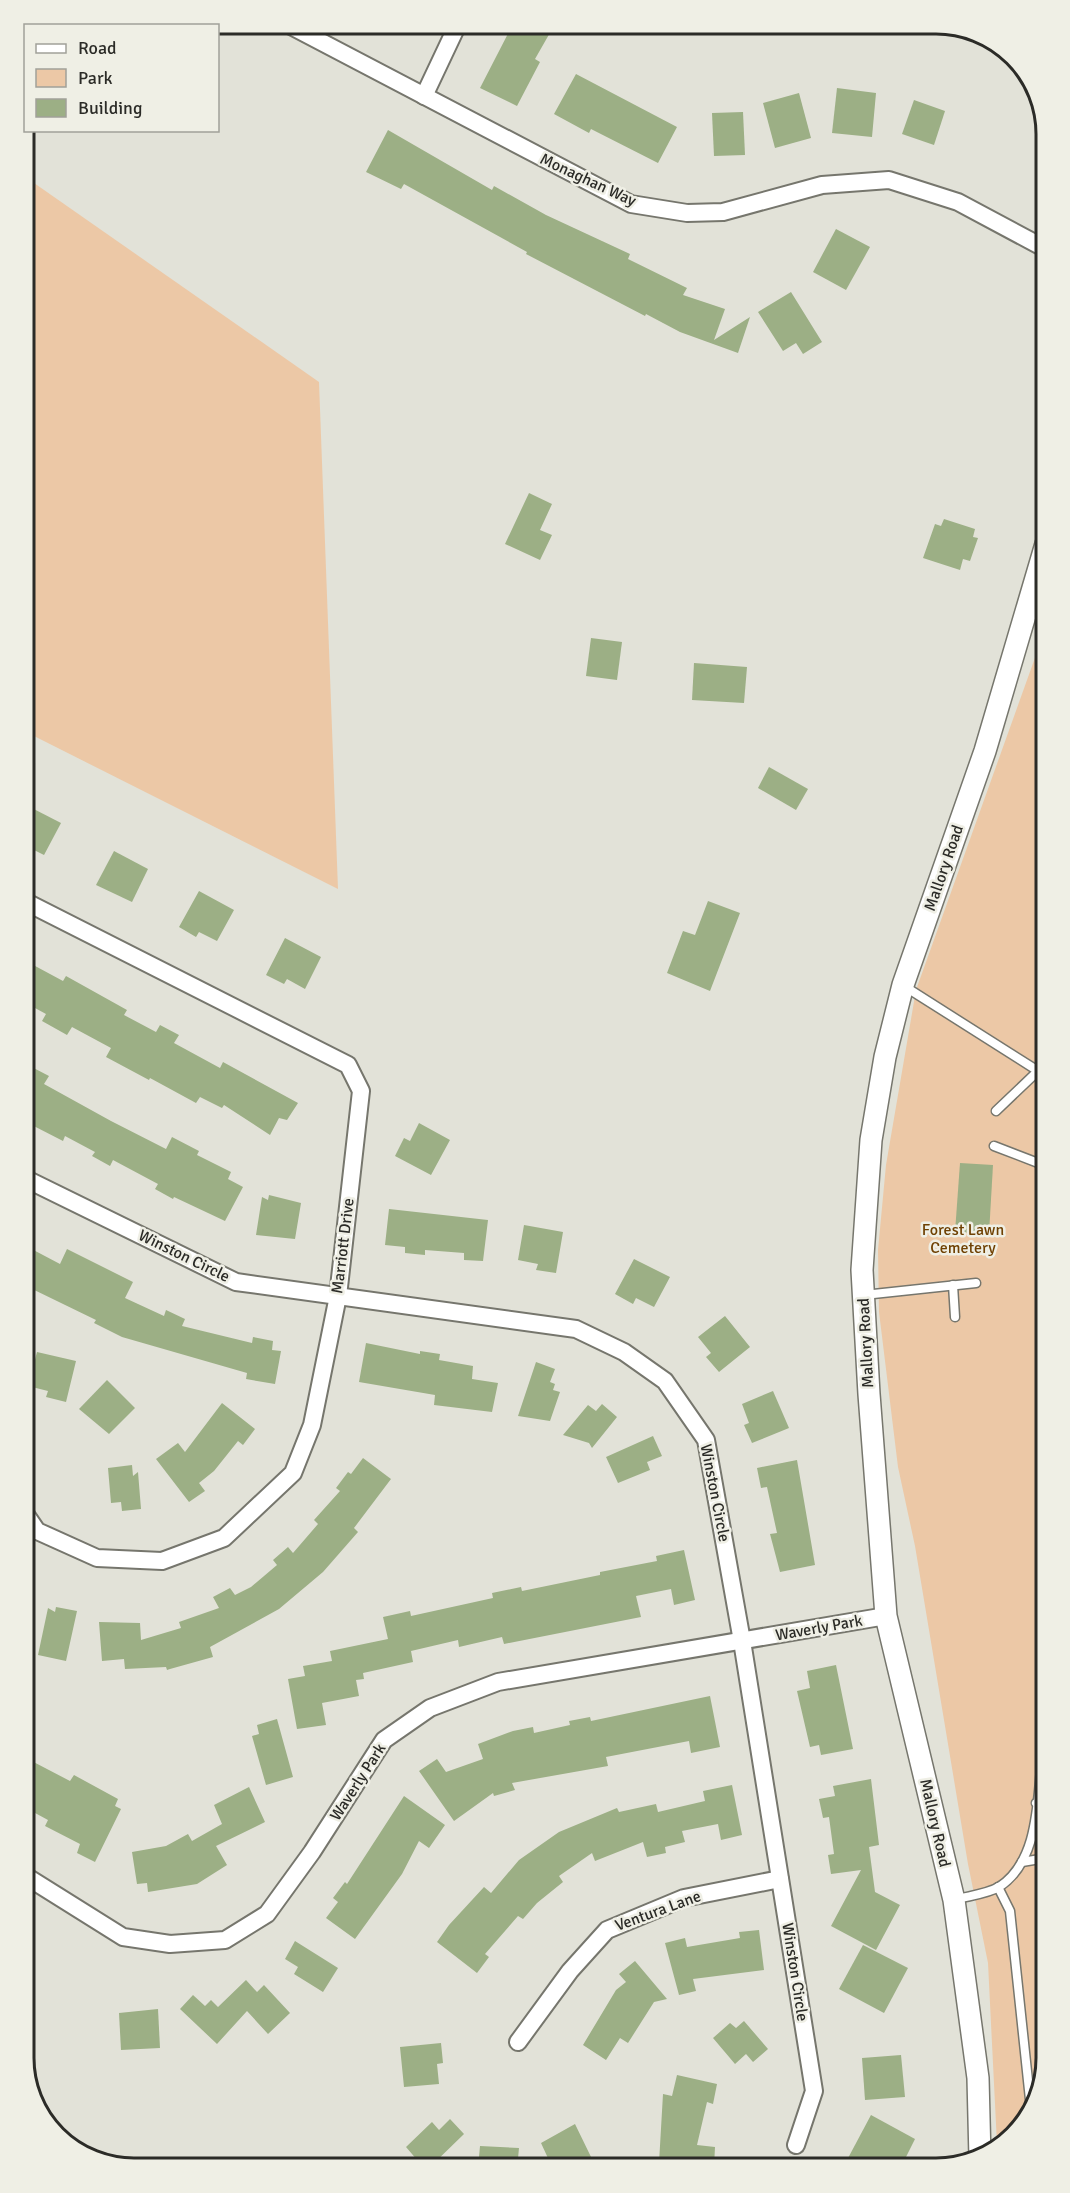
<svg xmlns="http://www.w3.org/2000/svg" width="1070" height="2193" viewBox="0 0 1070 2193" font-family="Signika,sans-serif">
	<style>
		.green { fill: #ecc8a6 }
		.building { fill: #9caf85 }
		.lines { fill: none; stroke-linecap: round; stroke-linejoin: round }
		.service-casing { stroke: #76766d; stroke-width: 11 }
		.minor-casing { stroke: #76766d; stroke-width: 20 }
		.tertiary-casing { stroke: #76766d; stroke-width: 24 }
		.service { stroke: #fff; stroke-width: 8 }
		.minor { stroke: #fff; stroke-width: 16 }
		.tertiary { stroke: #fff; stroke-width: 21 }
		.labels { text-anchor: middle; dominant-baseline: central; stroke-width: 5; stroke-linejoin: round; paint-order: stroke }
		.street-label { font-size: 16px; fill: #2b2b27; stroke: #efefe5 }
		.park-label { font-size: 16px; fill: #6f4103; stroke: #efefe5 }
		.rim { fill: none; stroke: #2b2b27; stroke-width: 3 }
	</style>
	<rect width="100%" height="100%" fill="#e2e2d8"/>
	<g class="green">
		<polygon points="24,176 319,382 338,889 24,731"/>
		<polygon points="1046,627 1046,2059 1027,2120 997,2144 988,1963 968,1864 915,1546 898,1467 879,1312 878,1250 886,1165 916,990"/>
	</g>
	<g class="building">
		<polygon points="513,24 555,24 535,59 540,62 517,106 480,88"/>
		<polygon points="576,74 677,127 658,163 591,129 589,133 554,114"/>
		<polygon points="837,88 876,93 872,137 832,133"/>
		<polygon points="799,93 811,138 775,148 763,103"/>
		<polygon points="914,100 945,111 934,145 902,134"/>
		<polygon points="743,112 745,155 714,156 712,113"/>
		<polygon points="388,130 492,190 494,186 546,215 630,254 628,259 687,288 683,295 725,309 714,340 750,317 738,353 680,332 646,314 645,316 526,254 527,252 404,184 401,189 366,172"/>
		<polygon points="836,229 870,247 846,290 813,272"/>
		<polygon points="791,292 822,342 803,354 796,343 783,351 758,312"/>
		<polygon points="529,493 552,504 540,530 552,535 540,560 505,544"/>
		<polygon points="944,519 975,529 973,537 978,538 970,561 963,559 960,570 923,558 935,524 941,526"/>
		<polygon points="591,638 622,642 617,680 586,676"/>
		<polygon points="694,663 747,667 744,703 692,700"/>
		<polygon points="769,767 808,789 796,810 758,788"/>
		<polygon points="24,804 61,823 44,855 24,845"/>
		<polygon points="114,851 148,869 132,902 96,885"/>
		<polygon points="199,891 234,910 217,941 199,932 196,937 179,927"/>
		<polygon points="708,901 740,913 710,991 667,973 683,931 695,935"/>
		<polygon points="285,938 321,957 305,989 287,979 284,984 266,975"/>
		<polygon points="24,960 63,981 66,976 127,1010 124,1015 156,1032 160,1025 179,1035 174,1043 220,1068 223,1062 298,1103 287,1120 279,1118 270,1135 224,1105 222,1108 200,1097 196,1103 150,1078 149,1080 106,1057 111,1048 72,1027 67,1035 42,1021 46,1014 24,1002"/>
		<polygon points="24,1063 49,1076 44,1084 111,1121 166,1149 172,1137 199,1151 197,1155 231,1172 228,1179 243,1187 225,1221 174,1197 173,1199 155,1189 158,1184 113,1160 110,1166 92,1156 95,1152 65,1136 63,1141 24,1121"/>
		<polygon points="419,1123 450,1140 431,1175 395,1156 404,1138 410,1141"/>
		<polygon points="960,1163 993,1165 989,1234 955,1232"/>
		<polygon points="269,1195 301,1203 295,1239 256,1235 262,1197 268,1200"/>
		<polygon points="389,1209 488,1220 483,1261 464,1260 464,1253 425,1250 425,1255 405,1253 405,1247 385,1245"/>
		<polygon points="524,1225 563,1232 556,1273 536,1270 538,1264 518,1260"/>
		<polygon points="24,1245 60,1264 67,1249 133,1282 125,1298 164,1316 166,1310 185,1319 182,1326 252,1343 253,1337 273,1341 272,1350 281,1351 275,1384 246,1379 247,1373 122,1337 94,1323 96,1320 24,1285"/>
		<polygon points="634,1259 670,1277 654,1307 636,1298 633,1304 615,1294"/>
		<polygon points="725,1316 750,1347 719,1372 706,1357 711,1353 698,1337"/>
		<polygon points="366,1343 420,1354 420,1351 440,1354 439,1360 473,1366 472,1379 498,1383 492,1412 434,1405 435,1395 359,1382"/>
		<polygon points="37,1352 76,1361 66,1402 46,1397 48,1391 28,1386"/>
		<polygon points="536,1362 555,1369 550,1382 555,1384 553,1390 560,1392 550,1421 518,1416"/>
		<polygon points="107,1380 135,1408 109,1434 79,1409"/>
		<polygon points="773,1391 789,1428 752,1443 744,1425 749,1423 742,1404"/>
		<polygon points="222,1403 255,1429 243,1445 238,1441 214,1471 199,1483 205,1491 189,1502 156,1459 178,1443 185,1452"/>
		<polygon points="602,1404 617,1417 592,1448 589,1443 563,1435 588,1405 596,1411"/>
		<polygon points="653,1436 662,1456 647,1462 650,1470 618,1483 606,1457"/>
		<polygon points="363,1458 391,1479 354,1528 358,1532 323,1572 279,1609 210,1647 213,1657 170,1669 167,1670 166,1667 125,1669 124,1659 102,1661 99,1622 140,1623 141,1640 181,1628 179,1622 219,1608 213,1597 230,1588 235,1595 251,1587 277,1565 273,1560 288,1547 293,1553 318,1524 314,1520 340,1491 336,1488 348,1472 351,1474"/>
		<polygon points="797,1460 815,1565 780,1572 770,1534 777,1533 767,1487 761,1488 757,1468"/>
		<polygon points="132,1465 133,1476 138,1472 141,1509 122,1511 121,1502 111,1503 108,1468"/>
		<polygon points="684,1550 695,1600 674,1605 671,1589 636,1596 641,1617 504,1644 502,1637 459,1647 458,1640 411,1651 413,1662 363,1673 364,1679 356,1680 359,1696 322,1703 326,1725 297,1729 288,1679 305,1676 303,1666 332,1661 330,1651 388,1639 383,1617 410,1611 411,1616 493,1598 492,1593 521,1587 522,1591 600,1575 600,1572 657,1561 656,1556"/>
		<polygon points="56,1607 77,1611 66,1661 38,1655 48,1608 55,1612"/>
		<polygon points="836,1665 853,1749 821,1755 819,1745 810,1747 797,1691 810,1688 807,1671"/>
		<polygon points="710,1696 720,1747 691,1753 689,1741 606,1757 608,1766 512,1783 515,1790 494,1796 493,1793 454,1821 419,1771 437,1759 446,1772 483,1759 478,1744 513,1731 533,1727 534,1733 570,1725 569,1721 590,1717 591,1721"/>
		<polygon points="277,1719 293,1777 266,1785 252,1736 259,1734 257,1725"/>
		<polygon points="24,1757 70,1781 74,1775 118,1799 115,1806 121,1809 95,1862 77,1853 80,1844 45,1826 48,1820 24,1807"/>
		<polygon points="871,1779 879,1845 869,1847 875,1892 900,1905 876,1950 831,1926 861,1870 831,1874 828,1855 834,1854 829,1817 823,1818 819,1799 835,1796 833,1786"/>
		<polygon points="732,1785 742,1835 721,1840 718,1824 682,1831 685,1842 665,1847 666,1853 647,1857 643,1842 595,1861 592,1853 559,1876 563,1882 537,1903 523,1919 518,1916 485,1954 489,1957 477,1973 437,1942 449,1925 484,1887 491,1893 519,1860 559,1832 617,1808 619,1812 656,1804 658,1812 705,1801 703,1791"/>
		<polygon points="249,1787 265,1822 216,1846 227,1865 197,1884 148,1892 147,1883 137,1884 132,1852 166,1846 188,1834 192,1841 222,1824 214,1805"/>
		<polygon points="404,1796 445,1825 429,1848 419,1841 402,1874 355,1939 326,1918 338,1902 333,1898 345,1882 347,1884"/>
		<polygon points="759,1930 764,1970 693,1979 696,1991 679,1995 665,1943 685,1938 687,1947 740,1938 739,1932"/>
		<polygon points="295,1941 338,1968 323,1992 294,1974 298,1967 285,1959"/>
		<polygon points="863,1945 908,1968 884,2013 839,1989"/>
		<polygon points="635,1961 667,1999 654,2002 628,2043 620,2038 606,2060 583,2045 616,1990 626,1982 619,1974"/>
		<polygon points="246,1980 257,1992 264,1985 290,2013 268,2034 247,2011 217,2044 180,2009 193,1995 205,2006 211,2000 218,2007"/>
		<polygon points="158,2009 160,2048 121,2050 119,2013"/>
		<polygon points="744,2021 768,2049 753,2062 746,2054 735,2064 713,2038 730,2023 736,2028"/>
		<polygon points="441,2043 443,2063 437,2064 439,2084 404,2087 400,2047"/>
		<polygon points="901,2055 905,2097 865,2100 862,2058"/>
		<polygon points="677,2075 717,2084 713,2104 707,2102 697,2145 715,2147 714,2167 659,2163 663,2094 672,2096"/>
		<polygon points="871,2115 915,2139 900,2169 864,2169 847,2160"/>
		<polygon points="450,2119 464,2134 428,2169 424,2168 406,2147 432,2122 439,2130"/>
		<polygon points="575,2124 592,2159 583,2163 586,2169 553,2169 541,2143"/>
		<polygon points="480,2146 519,2148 517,2169 478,2169"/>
	</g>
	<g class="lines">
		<g class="service-casing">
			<g id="service">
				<polyline points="904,986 1046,1076"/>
				<polyline points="996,1111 1038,1071"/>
				<polyline points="994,1146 1046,1166"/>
				<polyline points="953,1285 955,1317"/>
				<polyline points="864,1295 976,1283"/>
				<polyline points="1036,1803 1046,1813"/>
				<polyline points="1022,1862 1046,1858"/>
				<polyline points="998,1887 1010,1911 1031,2109"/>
				<path d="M954,1900C967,1896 987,1894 999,1887C1041,1860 1037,1794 1043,1751L1046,1743"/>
			</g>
		</g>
		<g class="minor-casing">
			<g id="minor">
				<polyline points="287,24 631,204 687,213 723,212 822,185 889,180 958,202 1046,249"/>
				<polyline points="424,96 458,24"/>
				<polyline points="24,1178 236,1282 576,1329 624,1352 665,1381 706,1440 742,1641 814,2091 796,2145"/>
				<polyline points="24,1512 37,1531 97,1558 162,1561 224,1538 293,1473 312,1425 338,1296 361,1091 348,1065 24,901"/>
				<polyline points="24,1875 123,1937 170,1944 225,1940 267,1914 312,1852 384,1740 430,1708 498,1682 886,1616"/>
				<polyline points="518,2042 570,1971 607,1930 684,1898 780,1879"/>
			</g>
		</g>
		<g class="tertiary-casing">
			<polyline id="tertiary" points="980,2159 978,2078 954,1900 886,1616 869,1394 862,1270 871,1140 885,1057 903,985 985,751 1046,544"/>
		</g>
		<use href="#service" class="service"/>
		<use href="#minor" class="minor"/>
		<use href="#tertiary" class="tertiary"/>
	</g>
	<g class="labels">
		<g class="street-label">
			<text transform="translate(588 180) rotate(25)">Monaghan Way</text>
			<text transform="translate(944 868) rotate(-71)">Mallory Road</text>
			<text transform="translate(343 1246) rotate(-83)">Marriott Drive</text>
			<text transform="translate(184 1256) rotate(26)">Winston Circle</text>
			<text transform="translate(866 1343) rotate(-93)">Mallory Road</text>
			<text transform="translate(715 1493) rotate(79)">Winston Circle</text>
			<text transform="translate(819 1628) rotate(-10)">Waverly Park</text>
			<text transform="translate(358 1782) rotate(-57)">Waverly Park</text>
			<text transform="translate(935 1823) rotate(77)">Mallory Road</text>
			<text transform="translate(658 1911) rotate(-20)">Ventura Lane</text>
			<text transform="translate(795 1972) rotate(81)">Winston Circle</text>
		</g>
		<g class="park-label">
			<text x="963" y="1230">Forest Lawn<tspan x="963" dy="18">Cemetery</tspan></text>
		</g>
	</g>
	<path d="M0 0H1070V2193H0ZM134 34H936A100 100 0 0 1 1036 134V2058A100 100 0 0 1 936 2158H134A100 100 0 0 1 34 2058V134A100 100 0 0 1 134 34Z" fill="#efefe5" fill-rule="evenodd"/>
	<path class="rim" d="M134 34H936A100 100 0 0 1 1036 134V2058A100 100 0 0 1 936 2158H134A100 100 0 0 1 34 2058V134A100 100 0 0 1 134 34Z"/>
	<rect x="24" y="24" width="195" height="108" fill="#efefe5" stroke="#a1a199" stroke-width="1.5"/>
	<rect x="36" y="44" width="30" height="9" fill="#ffffff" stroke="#a1a199" stroke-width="1.5"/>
	<text x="78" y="54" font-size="18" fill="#2b2b27">Road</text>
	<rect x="36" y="69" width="30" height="18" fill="#ecc8a6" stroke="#a1a199" stroke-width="1.5"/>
	<text x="78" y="84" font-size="18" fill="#2b2b27">Park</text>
	<rect x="36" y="99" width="30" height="18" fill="#9caf85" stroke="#a1a199" stroke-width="1.5"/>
	<text x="78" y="114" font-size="18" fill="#2b2b27">Building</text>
</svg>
